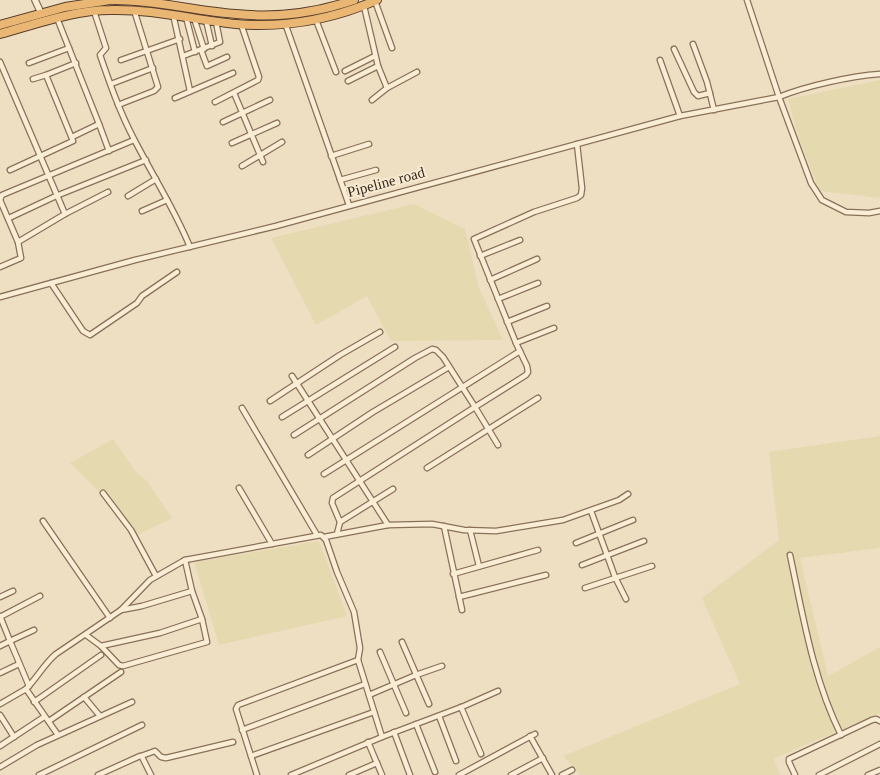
<svg xmlns="http://www.w3.org/2000/svg" width="880" height="775" viewBox="0 0 880 775" font-family="'Times New Roman',serif">
	<style>
		.farmland { fill: #e5d9af }
		.lines { fill: none; stroke-linecap: round; stroke-linejoin: round }
		.minor-casing { stroke: #897059; stroke-width: 7 }
		.tertiary-casing { stroke: #897059; stroke-width: 8 }
		.trunk-casing { stroke: #573e2d; stroke-width: 10 }
		.minor { stroke: #faedd5; stroke-width: 4.5 }
		.tertiary { stroke: #faedd5; stroke-width: 5.5 }
		.trunk { stroke: #eab674; stroke-width: 8 }
		.labels { text-anchor: middle; dominant-baseline: central; stroke-width: 4; stroke-linejoin: round; paint-order: stroke }
		.street-label { font-size: 15px; fill: #39291d; stroke: #f6ead2 }
	</style>
	<rect width="100%" height="100%" fill="#efdfc2"/>
	<g class="farmland">
		<polygon points="880,80 880,198 820,191 800,142 788,99"/>
		<polygon points="414,204 465,229 479,288 503,340 391,341 367,296 316,325 271,238"/>
		<polygon points="880,436 880,548 800,558 828,676 880,647 880,713 773,759 781,775 580,775 563,756 740,684 702,598 779,540 769,452"/>
		<polygon points="113,439 136,472 146,480 172,518 133,537 117,509 70,463"/>
		<polygon points="319,541 347,616 219,645 194,562"/>
	</g>
	<g class="lines">
		<g class="minor-casing">
			<g id="minor">
				<polyline points="747,0 779,97 811,183 822,200 846,212 869,213 880,211"/>
				<polyline points="375,1 392,48"/>
				<polyline points="364,6 378,66 387,88"/>
				<path d="M94,11L106,48L100,55C110,84 120,113 135,141C153,176 175,210 190,247"/>
				<polyline points="173,14 190,91"/>
				<polyline points="186,17 195,52"/>
				<polyline points="57,18 99,124 72,137"/>
				<polyline points="194,18 204,49"/>
				<polyline points="206,20 212,46"/>
				<polyline points="316,20 336,72"/>
				<polyline points="285,23 349,205"/>
				<polyline points="693,44 707,82 714,110"/>
				<polyline points="674,49 694,92 698,96 710,93"/>
				<polyline points="201,50 207,66 227,57"/>
				<polyline points="183,56 220,42 216,22"/>
				<polyline points="121,60 180,39"/>
				<polyline points="660,60 680,116"/>
				<polyline points="0,62 65,214"/>
				<polyline points="29,63 69,48"/>
				<polyline points="345,71 375,56"/>
				<polyline points="33,79 46,75"/>
				<polyline points="348,81 378,66"/>
				<polyline points="111,84 153,68"/>
				<polyline points="234,93 263,162"/>
				<polyline points="175,98 233,73"/>
				<polyline points="372,100 387,88 417,72"/>
				<polyline points="215,102 258,80 259,77 241,24"/>
				<polyline points="118,105 154,91 158,87 134,10"/>
				<polyline points="223,122 270,100"/>
				<polyline points="99,124 109,151"/>
				<polyline points="232,143 277,123"/>
				<polyline points="331,156 369,144"/>
				<polyline points="242,166 282,142"/>
				<polyline points="10,170 73,141 46,75 76,63"/>
				<polyline points="340,180 376,170"/>
				<polyline points="128,196 156,179"/>
				<polyline points="142,211 167,200"/>
				<polyline points="9,218 56,196 146,160"/>
				<polyline points="18,242 65,214 108,192"/>
				<polyline points="480,256 520,240"/>
				<polyline points="0,267 21,258 18,242 0,200 2,195 134,140"/>
				<polyline points="490,280 537,259"/>
				<polyline points="51,283 83,331 90,335 137,303 142,296 177,272"/>
				<path d="M0,297L135,260L276,226L680,116L779,97C806,86 851,76 880,74"/>
				<polyline points="498,299 538,283"/>
				<polyline points="507,322 547,306"/>
				<polyline points="516,343 554,328"/>
				<polyline points="292,376 388,525"/>
				<polyline points="270,401 340,355 380,332"/>
				<polyline points="242,408 317,535"/>
				<polyline points="282,417 395,347"/>
				<polyline points="294,435 415,358 432,349 436,350 443,357 475,407 526,375 528,372 527,366 516,343 474,239 534,212 577,198 581,195 582,188 577,144"/>
				<polyline points="308,455 373,412 449,367"/>
				<polyline points="427,468 538,398"/>
				<polyline points="324,474 520,351"/>
				<polyline points="239,488 272,544"/>
				<polyline points="103,493 131,530 156,576"/>
				<polyline points="591,511 615,577 626,599"/>
				<polyline points="43,521 110,618"/>
				<polyline points="340,522 332,503 333,498 475,407 498,445"/>
				<polyline points="444,526 462,610"/>
				<polyline points="470,530 479,566"/>
				<polyline points="337,534 340,522 393,489"/>
				<polyline points="324,537 388,525 432,524 464,530 496,531 563,520 619,500 628,494"/>
				<polyline points="576,543 633,520"/>
				<path d="M790,555C803,616 813,679 841,735"/>
				<polyline points="582,565 644,541"/>
				<polyline points="453,574 538,550"/>
				<polyline points="585,588 652,566"/>
				<polyline points="0,597 13,591"/>
				<polyline points="459,597 546,575"/>
				<polyline points="121,610 142,606 192,591"/>
				<polyline points="0,616 10,641 34,630"/>
				<polyline points="0,617 40,596"/>
				<polyline points="86,635 101,646 119,665 123,666 207,642 202,619 192,591 185,560"/>
				<polyline points="402,642 429,704"/>
				<polyline points="0,646 10,641 29,686"/>
				<polyline points="101,646 160,633 202,619"/>
				<polyline points="380,652 406,713"/>
				<polyline points="0,673 19,664"/>
				<path d="M26,689C37,678 44,664 56,654L121,610L150,580L185,560L321,535L326,540L337,572L354,612L360,648L358,660"/>
				<polyline points="369,695 416,675 442,666"/>
				<polyline points="84,697 100,716"/>
				<polyline points="34,702 101,655"/>
				<polyline points="0,704 26,689 58,735"/>
				<polyline points="461,707 481,754"/>
				<polyline points="0,715 14,737"/>
				<polyline points="439,716 456,761"/>
				<polyline points="49,721 121,672"/>
				<polyline points="416,724 435,772"/>
				<polyline points="242,730 365,684"/>
				<polyline points="394,732 410,775"/>
				<polyline points="530,736 552,775"/>
				<polyline points="382,737 464,706 498,691"/>
				<polyline points="368,742 382,775"/>
				<polyline points="0,746 44,717"/>
				<polyline points="141,756 155,751 161,757 166,758 233,742"/>
				<polyline points="251,756 374,712"/>
				<polyline points="0,767 37,745 132,702"/>
				<polyline points="39,775 142,725"/>
				<polyline points="98,775 140,756 142,757 151,775"/>
				<polyline points="257,775 236,709 238,705 358,660 382,737 291,775"/>
				<polyline points="349,775 377,763"/>
				<polyline points="459,775 535,734"/>
				<polyline points="511,775 543,758"/>
				<polyline points="562,775 572,770"/>
				<polyline points="795,775 789,762 789,759 872,720 876,719 880,721"/>
				<polyline points="819,775 880,744"/>
				<polyline points="868,775 880,770"/>
			</g>
		</g>
		<g class="tertiary-casing">
			<polyline id="tertiary" points="35,0 41,13"/>
		</g>
		<g class="trunk-casing">
			<g id="trunk">
				<path d="M114,0C155,0 195,11 236,14C275,18 316,13 354,0"/>
				<polyline points="0,25 65,7 110,0"/>
				<path d="M0,34C36,24 74,10 111,10C154,9 194,20 236,24C284,28 333,19 377,0"/>
			</g>
		</g>
		<use href="#minor" class="minor"/>
		<use href="#tertiary" class="tertiary"/>
		<use href="#trunk" class="trunk"/>
	</g>
	<g class="labels">
		<g class="street-label">
			<text transform="translate(386 182) rotate(-15)">Pipeline road</text>
		</g>
	</g>
</svg>
